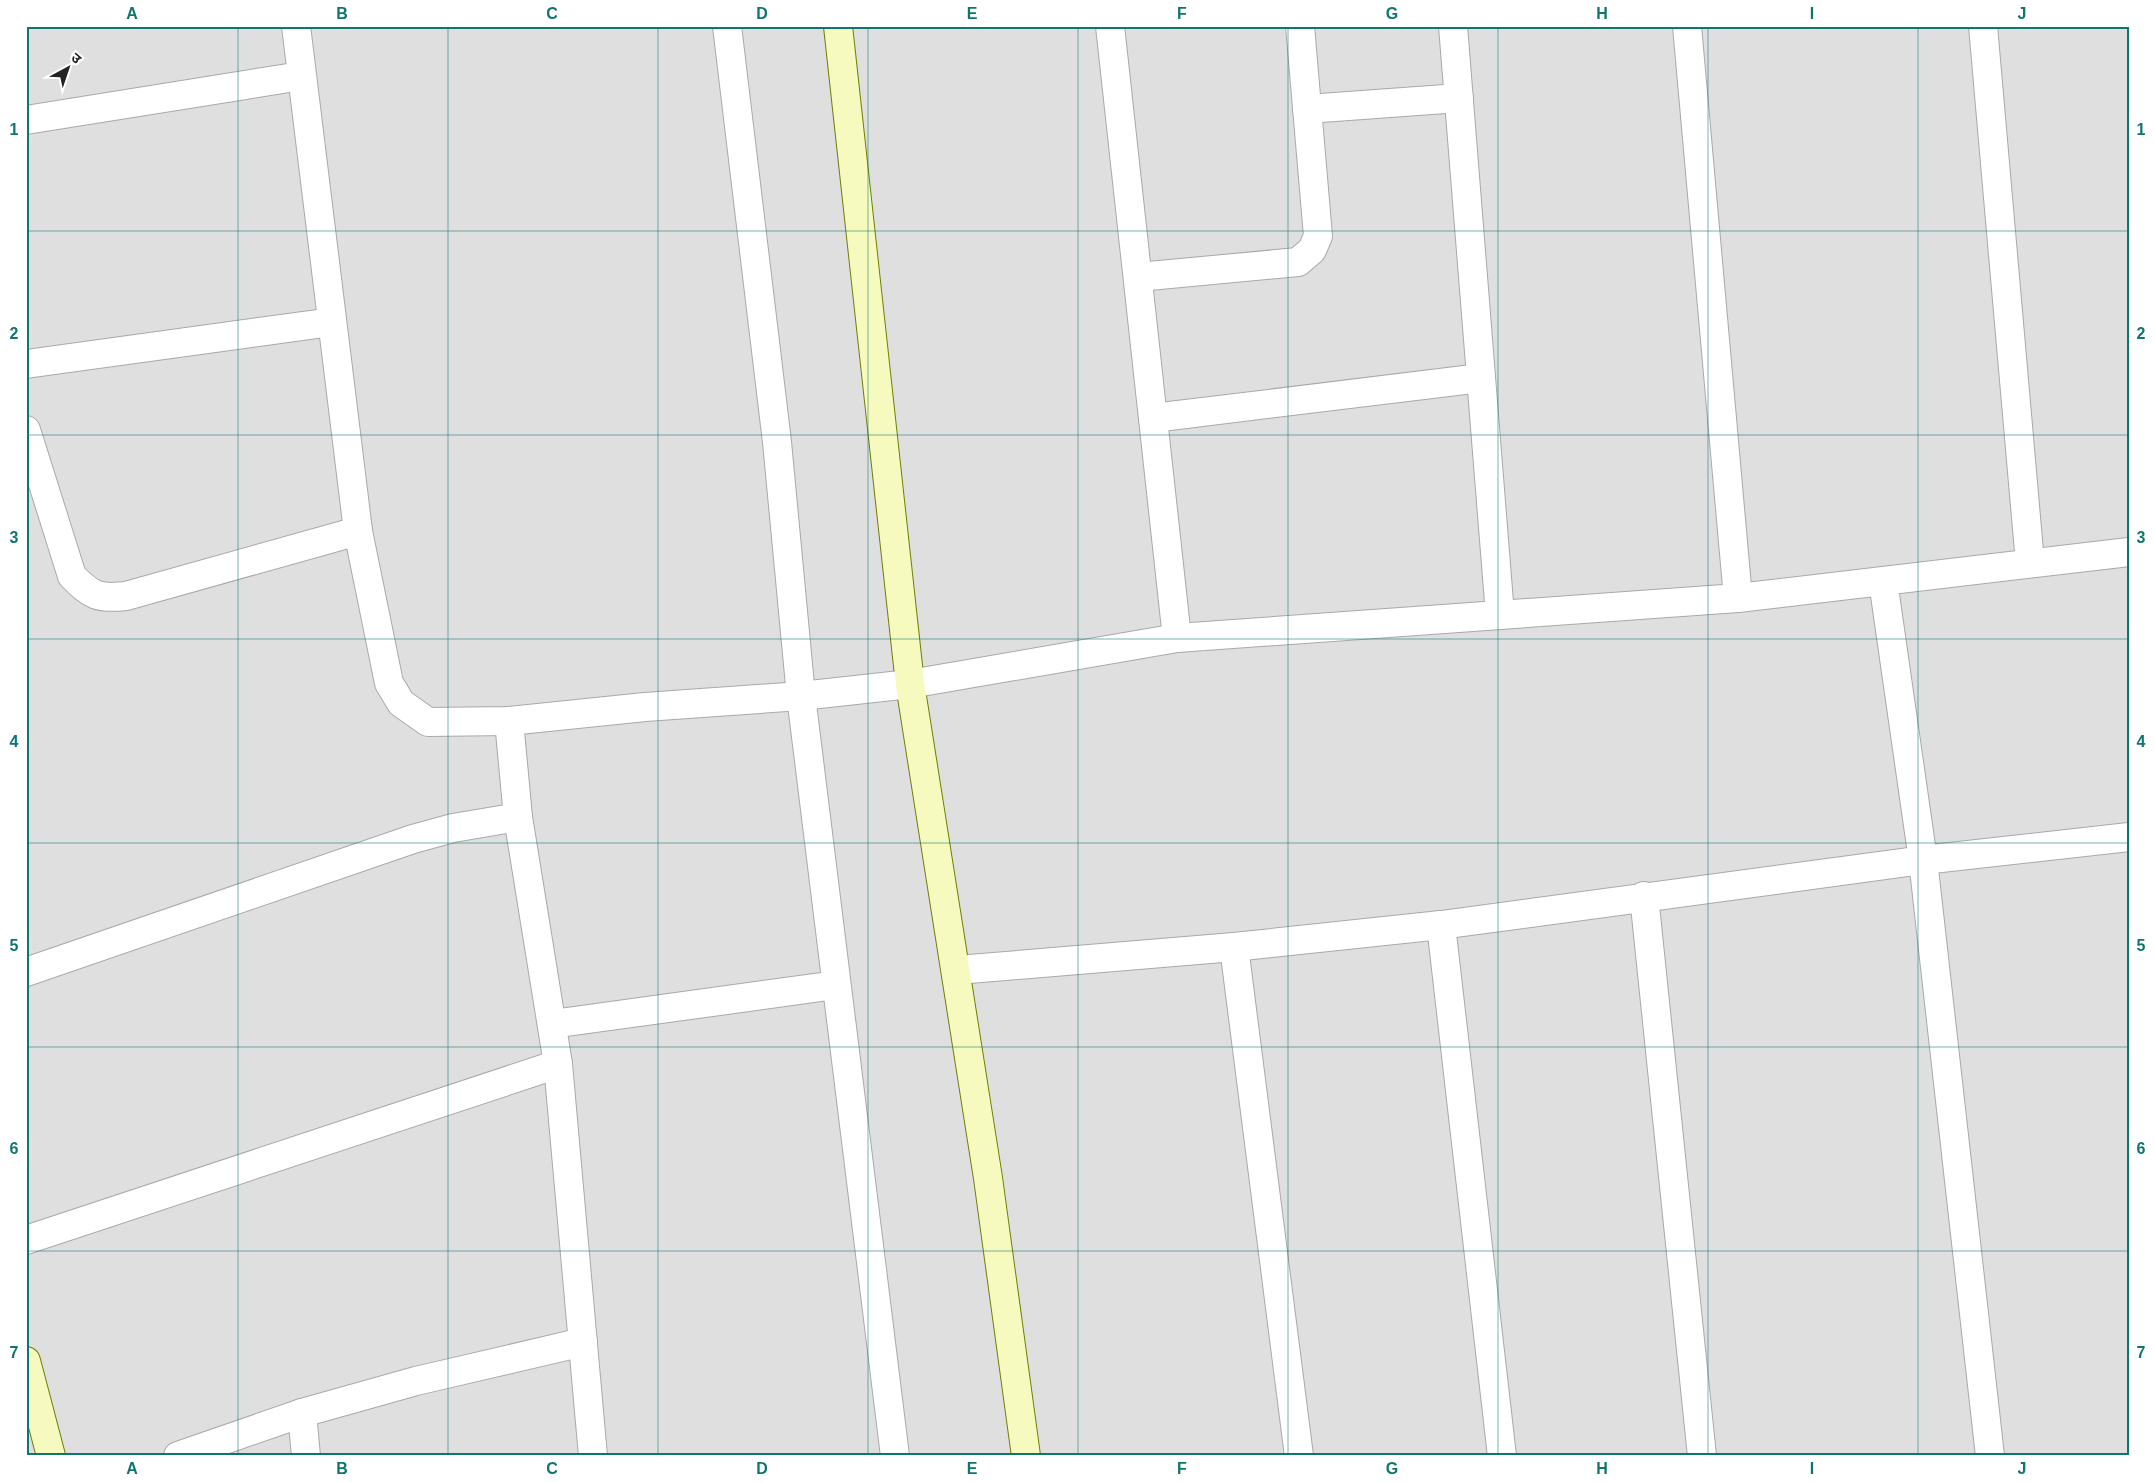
<svg xmlns="http://www.w3.org/2000/svg" width="2155" height="1482" viewBox="0 0 2155 1482" font-family="Helvetica,'Noto Sans Devanagari',sans-serif">
	<style>
		.residential { fill: #e0dfdf }
		.lines { fill: none; stroke-linecap: round; stroke-linejoin: round }
		.street-casing { stroke: #a9a9a9; stroke-width: 30 }
		.secondary-casing { stroke: #707d05; stroke-width: 30 }
		.street { stroke: #fff; stroke-width: 28 }
		.secondary { stroke: #f7fabf; stroke-width: 28 }
		.grid { fill: none; stroke: #0f766e; stroke-width: 1; stroke-opacity: 0.55 }
		.neatline { fill: none; stroke: #0f766e; stroke-width: 2 }
		.grid-label { font-size: 16px; text-anchor: middle; font-weight: bold; fill: #0f766e }
	</style>
	<rect width="100%" height="100%" fill="#f2efe9"/>
	<rect class="residential" x="26" y="26" width="2103" height="1430"/>
	<g class="lines">
		<g class="street-casing">
			<g id="street">
				<polyline points="296,26 358,531 389,683 401,703 428,722 509,721 645,707 801,696 910,684 1177,638 1738,598 2129,552"/>
				<polyline points="727,26 777,442 801,696 895,1456"/>
				<polyline points="1110,26 1177,638"/>
				<polyline points="1453,26 1500,615"/>
				<polyline points="1687,26 1738,598"/>
				<polyline points="1983,26 2030,563"/>
				<polyline points="1307,109 1459,98"/>
				<polyline points="26,120 301,76"/>
				<polyline points="1138,277 1298,262 1312,250 1318,236 1300,26"/>
				<polyline points="26,364 332,322"/>
				<polyline points="1153,418 1481,378"/>
				<path d="M26,430L72,576C92,596 98,599 126,596L358,531"/>
				<polyline points="1883,581 1923,860 1990,1456"/>
				<polyline points="509,721 518,817 558,1064 593,1456"/>
				<polyline points="1644,896 1702,1456"/>
				<polyline points="1441,925 1502,1456"/>
				<polyline points="1234,947 1299,1456"/>
				<polyline points="957,970 1234,947 1441,925 1923,860 2129,837"/>
				<polyline points="26,972 413,839 453,828 518,817"/>
				<polyline points="552,1024 836,985"/>
				<polyline points="26,1240 558,1064"/>
				<polyline points="302,1413 306,1456"/>
				<polyline points="178,1456 302,1413 416,1381 583,1342"/>
			</g>
		</g>
		<g class="secondary-casing">
			<g id="secondary">
				<polyline points="838,26 910,684 988,1178 1026,1456"/>
				<polyline points="26,1361 51,1456"/>
			</g>
		</g>
		<use href="#street" class="street"/>
		<use href="#secondary" class="secondary"/>
	</g>
	<path class="grid" d="M238,26V1456M448,26V1456M658,26V1456M868,26V1456M1078,26V1456M1288,26V1456M1498,26V1456M1708,26V1456M1918,26V1456M26,231H2129M26,435H2129M26,639H2129M26,843H2129M26,1047H2129M26,1251H2129"/>
	<rect width="2155" height="1482" fill="none" stroke="#ffffff" stroke-width="55"/>
	<g transform="translate(68 68) rotate(40)" stroke="#ffffff" stroke-width="4" paint-order="stroke">
	<path d="M0-4L9 19L0 12L-9 19Z" fill="#222222"/>
	<text y="-8" font-size="14" font-weight="bold" text-anchor="middle" fill="#222222">उ</text>
	</g>
	<rect x="28" y="28" width="2100" height="1426" class="neatline"/>
	<g class="grid-label">
		<text x="132" y="19">A</text>
		<text x="342" y="19">B</text>
		<text x="552" y="19">C</text>
		<text x="762" y="19">D</text>
		<text x="972" y="19">E</text>
		<text x="1182" y="19">F</text>
		<text x="1392" y="19">G</text>
		<text x="1602" y="19">H</text>
		<text x="1812" y="19">I</text>
		<text x="2022" y="19">J</text>
		<text x="14" y="135">1</text>
		<text x="2141" y="135">1</text>
		<text x="14" y="339">2</text>
		<text x="2141" y="339">2</text>
		<text x="14" y="543">3</text>
		<text x="2141" y="543">3</text>
		<text x="14" y="747">4</text>
		<text x="2141" y="747">4</text>
		<text x="14" y="951">5</text>
		<text x="2141" y="951">5</text>
		<text x="14" y="1154">6</text>
		<text x="2141" y="1154">6</text>
		<text x="14" y="1358">7</text>
		<text x="2141" y="1358">7</text>
		<text x="132" y="1474">A</text>
		<text x="342" y="1474">B</text>
		<text x="552" y="1474">C</text>
		<text x="762" y="1474">D</text>
		<text x="972" y="1474">E</text>
		<text x="1182" y="1474">F</text>
		<text x="1392" y="1474">G</text>
		<text x="1602" y="1474">H</text>
		<text x="1812" y="1474">I</text>
		<text x="2022" y="1474">J</text>
	</g>
</svg>
